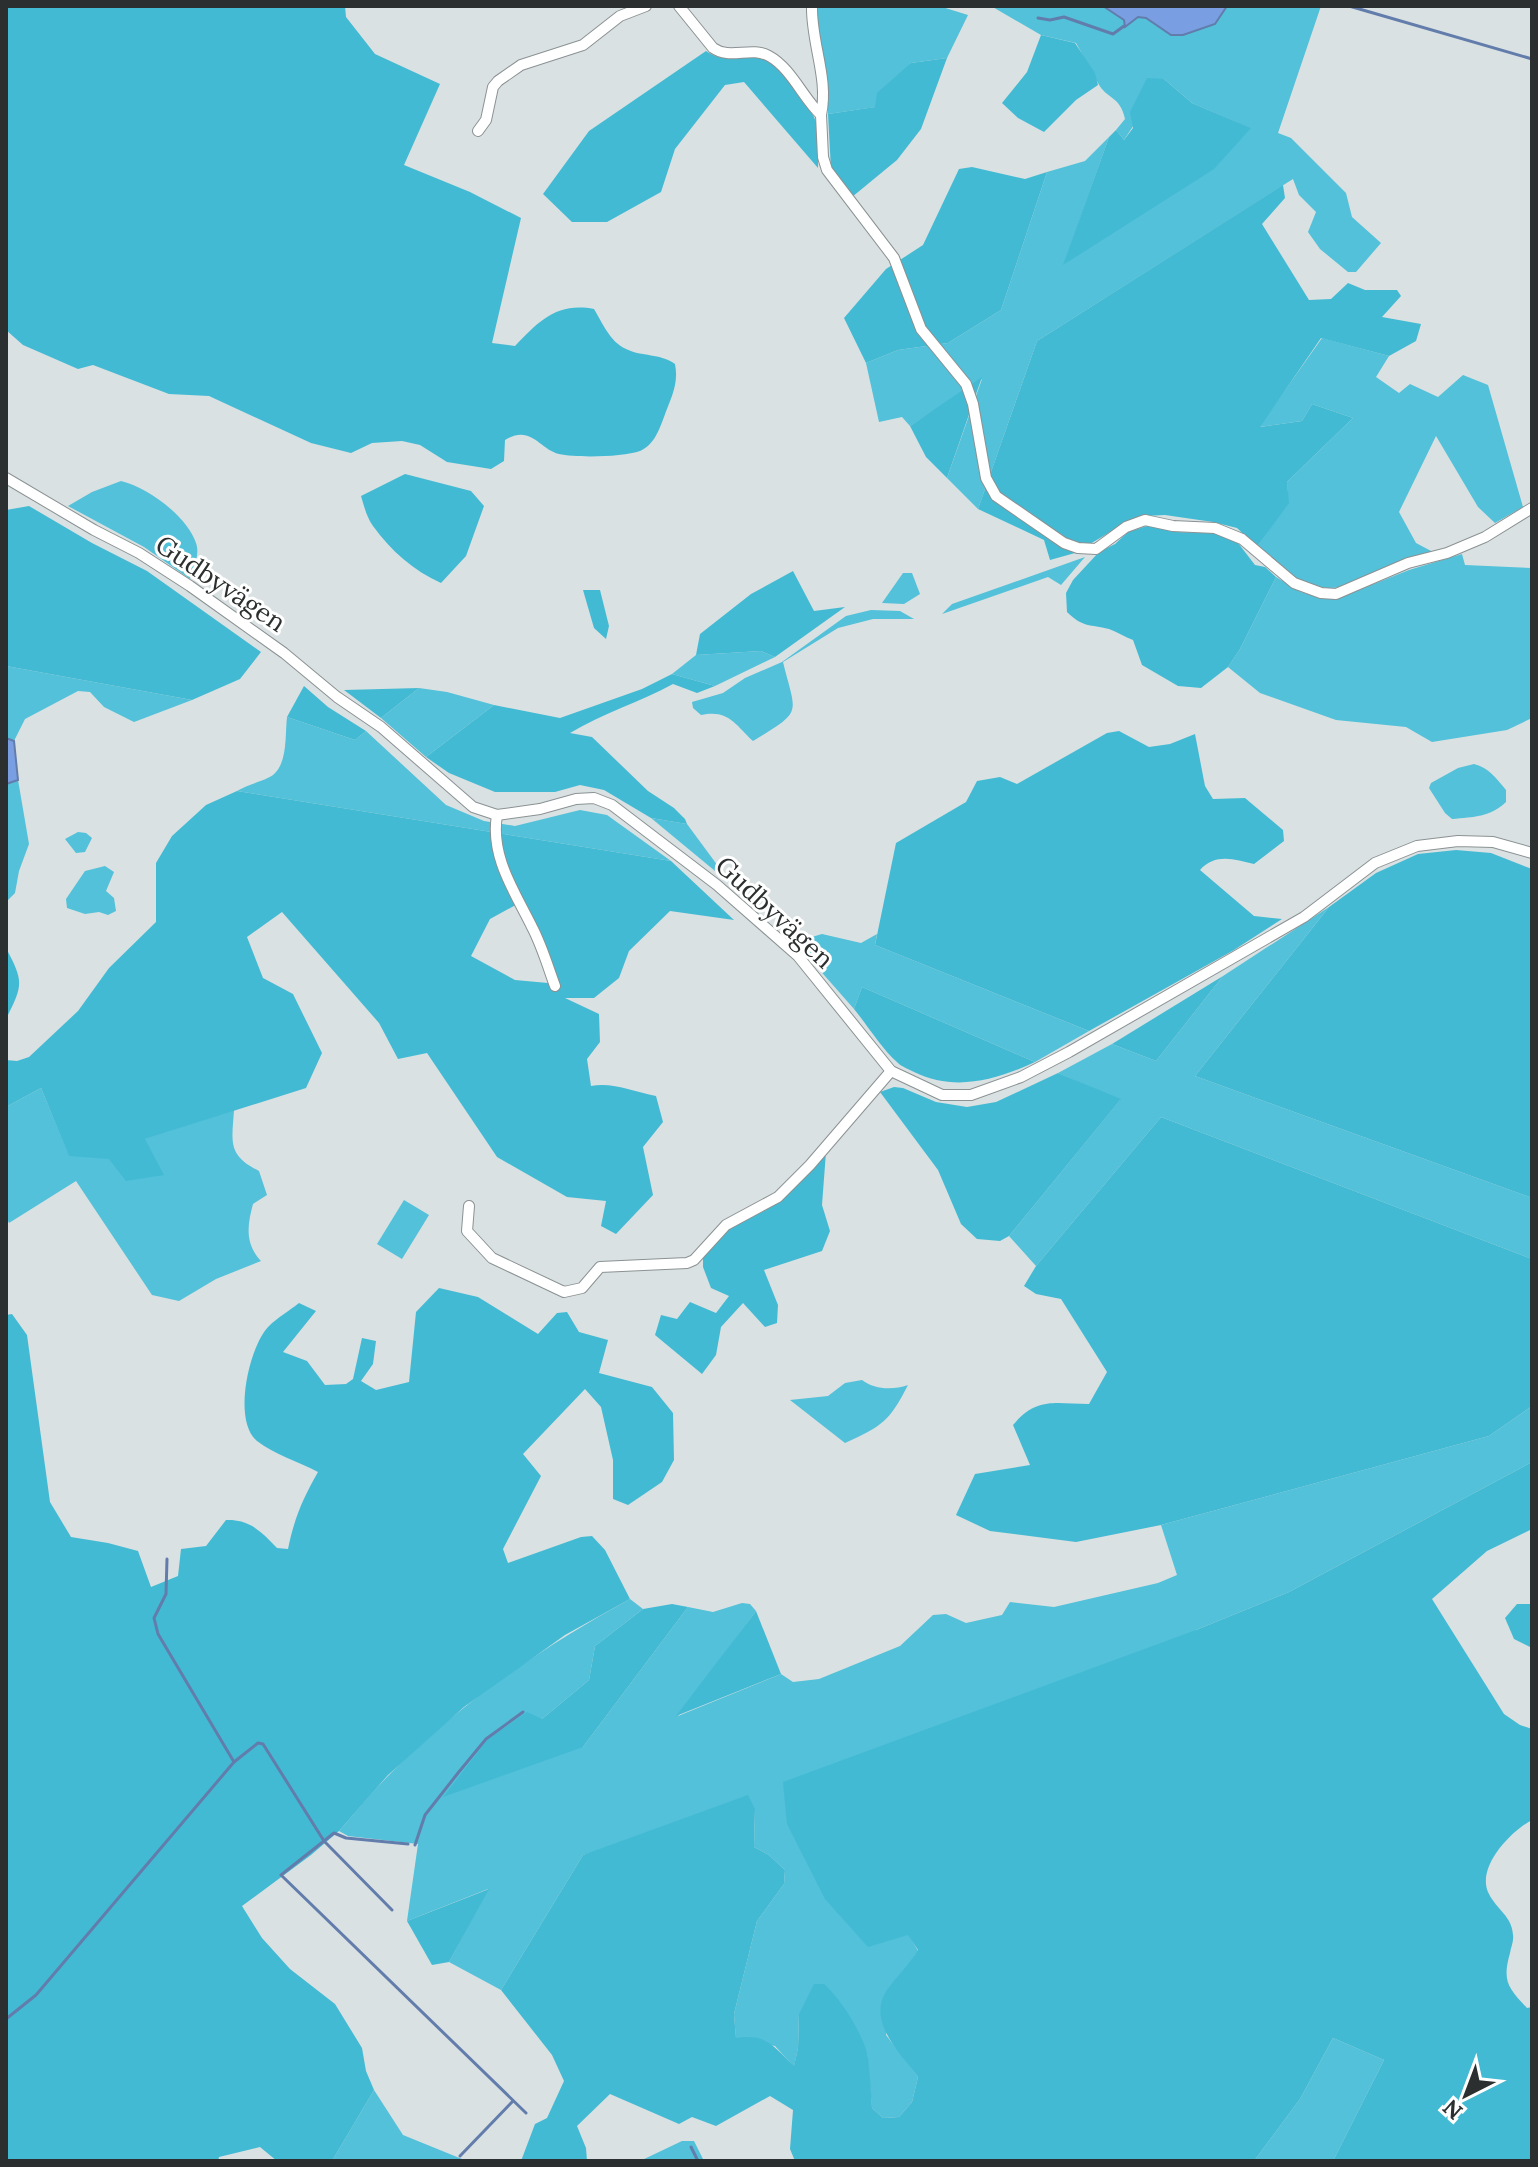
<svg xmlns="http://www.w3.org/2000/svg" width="1538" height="2167" viewBox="0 0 1538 2167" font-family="Lora,serif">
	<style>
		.green { fill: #52c1d9 }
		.forest { fill: #43bad3; fill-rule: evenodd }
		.water { fill: #799ee2; stroke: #627dac; stroke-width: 2 }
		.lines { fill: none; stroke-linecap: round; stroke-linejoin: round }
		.stream { stroke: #627dac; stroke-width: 3 }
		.minor-casing { stroke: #8b9293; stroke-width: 12 }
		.minor { stroke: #fff; stroke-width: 10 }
		.labels { text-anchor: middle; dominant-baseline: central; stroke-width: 6; stroke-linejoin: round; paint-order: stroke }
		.street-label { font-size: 26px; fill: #2c2f2f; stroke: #fff }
	</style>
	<rect width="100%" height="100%" fill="#dae1e2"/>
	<g class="green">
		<path d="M817,6H939L968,15L947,58L911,63L876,107L828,114C828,77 815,43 817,6Z"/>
		<path d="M991,6H1321L1278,133L1291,138L1346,193L1352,217L1381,243L1356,272H1348L1320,249L1308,232L1316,212L1299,195L1293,179L1037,341L978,509L947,478L982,379L910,426L902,417L879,422L866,363L898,350L948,343L1001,310L1047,172L1085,161L1109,137L1064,264L1250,128L1192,103L1164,79L1124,140L1116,130L1125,119C1120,95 1107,100 1098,83C1090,70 1084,57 1076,43L1041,35Z"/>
		<path d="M1322,338L1389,356L1376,377L1399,393L1410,384L1438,397L1463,375L1488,385L1523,507L1495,523L1478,507L1436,436L1399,512L1416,543L1433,552C1401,565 1348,596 1314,586C1292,580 1274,561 1257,547L1288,503L1287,482L1353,418L1312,404L1302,421L1259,427Z"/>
		<path d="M121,481C147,487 187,516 196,543C200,554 194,568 190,579L144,547L68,506L92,492Z"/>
		<polygon points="1462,554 1465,565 1532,568 1532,718 1507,730 1432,742 1406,727 1336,720 1260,693 1228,667 1240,649 1276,577 1301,592 1327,599 1351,593 1409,570"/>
		<polygon points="1085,557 1061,585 1048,577 942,614 952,604"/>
		<polygon points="903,573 912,573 920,594 904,604 882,603"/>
		<path d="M871,610L900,611L914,619H873L838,628L783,662C796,715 804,710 753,741C735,724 728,709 701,715L693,708L692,702L723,693L745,678L782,662L846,616Z"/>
		<polygon points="761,651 775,657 715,686 672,674 696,655"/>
		<polygon points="6,666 192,700 134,722 104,707 90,692 78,691 25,719 14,741 6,738"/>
		<polygon points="419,688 447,692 494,705 426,757 381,718"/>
		<path d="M287,717L355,740L366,731L446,805L484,821L515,826L580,810L607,815L671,861L237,791C246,785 267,780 273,775C288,763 285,734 287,717Z"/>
		<path d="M1474,764C1489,768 1496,778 1506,790V802C1490,817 1474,817 1452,819L1445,813L1429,788L1431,783L1458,768Z"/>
		<polygon points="18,780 29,844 19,871 15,893 6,902 6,784"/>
		<polygon points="651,818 687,824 732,885"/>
		<polygon points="78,832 86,833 92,838 85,852 76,853 65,839"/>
		<polygon points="105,866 114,872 106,891 114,898 116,911 108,915 99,912 85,914 67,908 66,899 85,871"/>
		<polygon points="1329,907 1195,1076 1532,1198 1532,1259 1161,1117 1036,1266 1009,1236 1120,1100 1058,1073 1112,1044 1156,1061 1223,976"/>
		<polygon points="822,934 861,943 877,934 875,945 1089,1031 1035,1062 862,987 854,1009 795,942"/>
		<path d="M41,1088L69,1155L144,1139L234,1110C232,1142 227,1155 259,1171L267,1195L253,1204C247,1226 245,1244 261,1261L216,1279L179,1301L152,1295L76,1181L9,1223L6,1217V1107Z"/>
		<polygon points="404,1200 429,1215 402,1259 377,1244"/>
		<path d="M862,1380C875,1390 893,1390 908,1385C889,1422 882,1426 845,1443L790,1400L828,1396L845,1383Z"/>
		<path d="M1532,1406V1462L1289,1592L1196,1630L909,1935L918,1951L907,1967L886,2035L918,2077L912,2102L899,2117L883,2118L872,2108L867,2054L799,2014L798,2048L794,2067L775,2046L736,2039L734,2014L757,1921L784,1884L785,1870L769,1855L754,1847L755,1809L583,1855L501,1990L449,1962L488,1889L407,1921L418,1844L348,1836L339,1831C355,1813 371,1793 388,1776C458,1704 543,1647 630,1599L643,1609L595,1646L589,1680L542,1719L583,1747L688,1607L713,1612L742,1603L750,1604L756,1611L678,1716L781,1674L793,1682L819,1679L900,1646L933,1615L946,1614L966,1623L1002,1615L1010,1602L1054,1607L1158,1583L1177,1575L1161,1525L1489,1436Z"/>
		<polygon points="1333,2038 1384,2060 1333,2161 1254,2161 1300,2099"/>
		<polygon points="374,2090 403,2135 462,2159 332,2161"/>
		<polygon points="682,2141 694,2141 704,2161 640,2161"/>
	</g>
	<g class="forest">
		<path d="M6,6H345L346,17L375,54L440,84L404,165L470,192L521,218L492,343L515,346C539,321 557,302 594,309C602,322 610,342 626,349C642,357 660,353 675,364C679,384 671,398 664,417C659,430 654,445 640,451C624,457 576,458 559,454C539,449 531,424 505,440L504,461L491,469L447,462L420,445L402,441L372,443L351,453L311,443L209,396L169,394L93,365L78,369L23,345L6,330Z"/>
		<polygon points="1041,35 1075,43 1095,73 1098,85 1076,100 1044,132 1018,118 1002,103 1027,72"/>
		<path d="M706,51C729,66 738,52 761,57C776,61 812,108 817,124C820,137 818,155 818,168L744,82L725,85L675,149L661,192L607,222H572L543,194L589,131Z"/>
		<polygon points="947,58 921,129 897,160 852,197 831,169 828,114 875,107 877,93 911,63"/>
		<polygon points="1147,78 1164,79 1192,103 1251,128 1214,169 1063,265 1109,137 1116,130 1124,140 1133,128 1130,112"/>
		<polygon points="972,167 1025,179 1047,172 1001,310 948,343 898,350 866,363 844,318 886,269 923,245 959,169"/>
		<polygon points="1283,185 1285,198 1262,224 1309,300 1331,299 1348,283 1365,290 1397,290 1401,296 1382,317 1421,324 1416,341 1389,356 1321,338 1260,427 1302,421 1312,404 1353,418 1287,482 1289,503 1257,547 1237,528 1213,522 1165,515 1144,516 1125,523 1075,553 1050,560 1044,540 978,509 1037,341"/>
		<polygon points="982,377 947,478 926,457 910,426"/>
		<path d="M405,474L471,491L484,506L466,556L441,583C414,571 390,550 373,526C367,518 364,506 361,496Z"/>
		<polygon points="29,506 92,543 147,571 261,652 240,679 192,700 6,666 6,510"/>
		<path d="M1147,526H1159L1176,532L1213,533L1235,539L1255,565L1265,567L1276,577L1240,649L1228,667L1201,688L1178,686L1142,665L1133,640C1125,637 1117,632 1109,629C1090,624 1083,628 1067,612L1066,593L1073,580L1099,552L1115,544L1128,532Z"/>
		<polygon points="793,571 814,611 845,607 775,657 761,651 696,655 700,634 751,594"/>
		<polygon points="583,590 600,590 609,626 606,639 594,628"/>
		<path d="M672,674L715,686L697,693L673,684C640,702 603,713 570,733L592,737L648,791L674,808L685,819L687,824L651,818L604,790L580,785L555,792H495L449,773L426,757L494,705L560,718L642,689Z"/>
		<polygon points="304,686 328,707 366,731 355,740 287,717"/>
		<polygon points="419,688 381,718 344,690"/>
		<path d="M1119,731L1149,747L1170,744L1195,734L1205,786L1213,799L1245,798L1283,830L1284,841L1254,864C1234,859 1215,853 1200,870L1254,916L1282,919L1234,950L1089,1031L875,945L896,843L966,802L977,781L1000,777L1017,784L1107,733Z"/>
		<path d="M237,791L671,861L734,920L670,911L629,951L619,978L594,998H565L599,1014L600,1042L587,1059L591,1086C613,1082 634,1092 656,1096L663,1122L643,1147L653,1195L616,1234L601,1226L606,1201L567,1197L497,1157L427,1053L398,1059L379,1023L282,912L247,937L263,978L293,994L322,1053L306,1088L145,1139L164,1175L126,1181L109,1159L69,1156L41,1088L6,1107V1060L17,1061L29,1057L78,1011L109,968L156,922V863L172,836L206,805ZM523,901L559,984L515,980L471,956L490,919Z"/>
		<polygon points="1456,850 1491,853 1532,869 1532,1198 1195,1076 1329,907 1376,873 1418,854"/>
		<path d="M6,948C24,982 23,985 6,1019Z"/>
		<polygon points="1223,976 1156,1061 1112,1044"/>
		<path d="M862,987L1035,1062C996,1080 955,1092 914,1072C909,1069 902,1067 898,1063C881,1048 868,1026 854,1009Z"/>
		<polygon points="1058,1073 1121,1099 1009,1236 1000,1241 977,1239 961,1224 938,1170 880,1092 894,1087 903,1088 936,1102 967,1107 996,1102"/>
		<path d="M1161,1117L1532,1259V1406L1489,1436L1161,1525L1076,1542L990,1531L956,1515L975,1474L1030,1465L1013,1425C1037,1396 1056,1404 1089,1404L1107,1372L1061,1299L1036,1294L1024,1286L1036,1266Z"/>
		<polygon points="826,1152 822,1205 830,1231 822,1251 764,1270 778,1305 777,1323 765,1327 743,1303 721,1327 716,1355 702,1374 655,1335 661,1315 677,1319 690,1302 716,1313 729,1296 711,1288 703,1267 703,1257 726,1229 766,1210 790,1192"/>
		<path d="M439,1288L478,1297L538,1334L557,1313L567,1312L579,1332L608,1340L599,1373L652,1387L673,1413L674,1460L662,1482L628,1505L613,1499V1460L601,1407L585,1389L523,1454L541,1476L503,1549L508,1563L581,1537L592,1536L605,1550L630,1599L565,1635L464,1707L388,1775L339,1831L311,1855L242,1906L262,1938L290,1969L335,2004L362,2048L366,2071L374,2090L332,2161H277L260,2147L219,2157L218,2161H6V1315L12,1314L27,1335L50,1502L71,1537L108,1543L138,1551L151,1587L178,1576L181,1549L206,1546L226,1520C249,1519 261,1531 277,1548L288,1549C294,1519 303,1498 318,1472C299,1462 274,1454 257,1441C232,1421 249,1346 269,1326C277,1318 289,1311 299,1303L316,1311L283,1352L307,1361L325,1385L346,1384L353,1379L362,1338L376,1341L373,1364L361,1381L376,1390L409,1382L416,1312Z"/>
		<path d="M1532,1462V1529L1487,1551L1432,1599L1504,1714L1520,1725L1532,1729V1820C1511,1831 1475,1868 1489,1894C1497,1910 1512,1916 1513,1935C1514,1941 1511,1947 1510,1953C1502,1981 1508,1988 1527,2008L1532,2007V2161H1333L1384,2060L1333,2038L1300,2099L1254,2161H795L790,2149L793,2110L770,2096L716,2126L692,2117L679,2124L610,2094L577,2126L586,2148L587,2161H521L535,2124L547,2118L564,2081L552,2055L501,1990L583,1855L748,1795L755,1809L754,1847L769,1855L785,1870L784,1884L757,1921L734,2014L736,2038C767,2033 774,2047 794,2066L798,2048L799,2014L814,1984H824C841,1999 864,2035 868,2058C870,2075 871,2092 872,2108L883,2118L899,2117L912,2102L918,2077C900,2053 866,2021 887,1990C897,1976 909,1965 918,1950L908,1935L868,1947L825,1899L787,1824L783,1782L1196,1630L1289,1592Z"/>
		<polygon points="672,1604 688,1607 583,1747 443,1797 488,1739 527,1712 542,1719 589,1680 595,1646 643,1609"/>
		<polygon points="1517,1604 1532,1604 1532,1648 1514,1639 1505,1618"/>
		<polygon points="756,1611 781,1674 676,1716"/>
		<polygon points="489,1889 449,1962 432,1965 407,1921"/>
	</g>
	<g class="water">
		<polygon points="1103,6 1227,6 1215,24 1183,35 1171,35 1146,18 1138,17 1125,27 1124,20"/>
		<polygon points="6,738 14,741 18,780 6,784"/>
	</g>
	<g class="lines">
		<g class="stream">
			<polyline points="1349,6 1532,59"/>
			<polyline points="1038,18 1050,20 1064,17 1113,34 1124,26"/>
			<polyline points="234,1762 258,1743 263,1744 324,1841 392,1910"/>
			<polyline points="408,1844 346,1838 334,1833 281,1875 526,2113"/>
			<polyline points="415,1845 425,1815 458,1773 486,1739 523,1712"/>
			<polyline points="6,2019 36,1995 234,1762 158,1634 154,1618 166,1594 167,1559"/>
			<polyline points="691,2147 698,2161"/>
			<polyline points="460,2156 513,2101"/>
		</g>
		<g class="minor-casing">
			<g id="minor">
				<path d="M679,6L713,48C730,60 751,46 769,56C791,68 803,98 821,115L823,157L827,170L894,258L921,329L966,384L973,404L986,478L996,496L1064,543L1078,548L1096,549L1126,527L1145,520L1173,526L1215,528L1242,539L1294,583L1321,593L1336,594L1408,563L1447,553L1485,537L1532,508"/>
				<path d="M812,6C811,43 829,78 821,115"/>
				<polyline points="478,131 486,120 493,87 498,81 521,65 583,45 620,16 646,6"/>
				<polyline points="6,478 94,530 139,553 190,586 284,653 337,697 381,727 473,807 497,815 540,809 576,799 594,798 612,805 717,885 798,956 891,1071 942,1095 971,1095 1021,1077 1069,1052 1304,917 1375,863 1417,846 1458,841 1493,842 1532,853"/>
				<path d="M497,815C490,857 515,892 532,927C542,946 548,967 555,986"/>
				<polyline points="469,1206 467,1231 492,1258 564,1292 582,1288 600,1267 687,1263 694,1260 726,1225 778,1197 810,1165 891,1071"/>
			</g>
		</g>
		<use href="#minor" class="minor"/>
	</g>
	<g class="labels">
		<g class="street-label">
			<text transform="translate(221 583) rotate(34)">Gudbyvägen</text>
			<text transform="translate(775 912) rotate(43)">Gudbyvägen</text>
		</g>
	</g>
	<rect width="1538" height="2167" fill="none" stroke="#2c2f2f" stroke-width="16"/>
	<g transform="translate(1466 2095) rotate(222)" stroke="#ffffff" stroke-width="6" paint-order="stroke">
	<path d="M0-6L14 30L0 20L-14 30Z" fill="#2c2f2f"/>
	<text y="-12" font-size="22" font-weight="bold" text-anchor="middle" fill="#2c2f2f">N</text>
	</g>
</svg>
